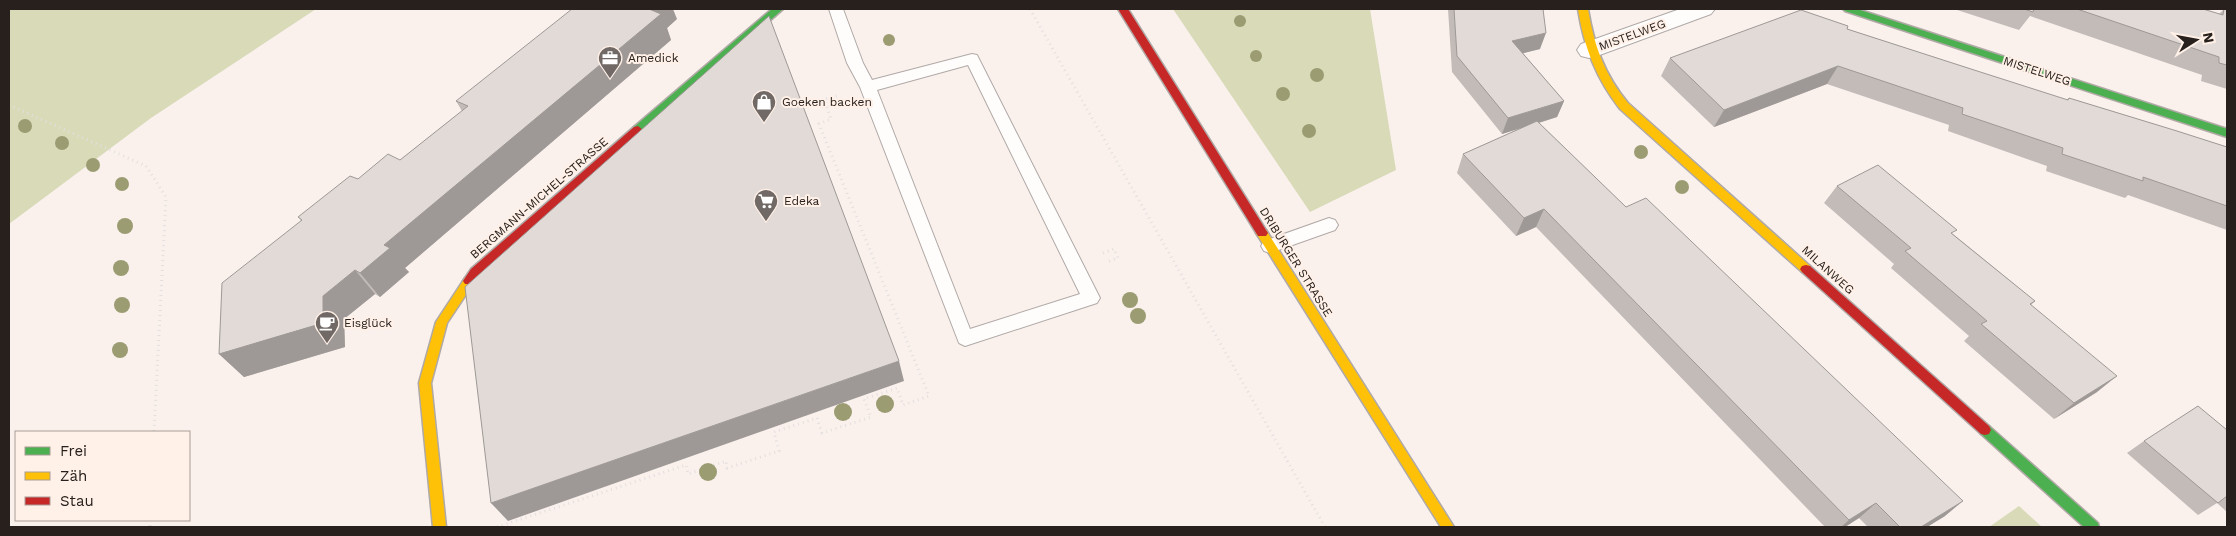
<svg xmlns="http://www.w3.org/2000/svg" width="2236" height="536" viewBox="0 0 2236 536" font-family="'Work Sans',sans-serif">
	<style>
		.green { fill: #d8dab8 }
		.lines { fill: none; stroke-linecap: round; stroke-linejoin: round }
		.lane-casing { stroke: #b0a9a6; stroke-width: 2 }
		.street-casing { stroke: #b0a9a6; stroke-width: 2 }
		.fast-casing { stroke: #b0a9a6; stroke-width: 3 }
		.slow-casing { stroke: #b0a9a6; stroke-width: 3 }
		.jam-casing { stroke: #b0a9a6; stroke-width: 3 }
		.path { stroke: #e2dfde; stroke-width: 3; stroke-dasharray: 1 4; stroke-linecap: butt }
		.lane { fill: #fefdfc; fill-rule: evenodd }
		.street { fill: #fefdfc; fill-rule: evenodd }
		.fast { fill: #4caf50; fill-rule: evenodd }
		.slow { fill: #ffc107; fill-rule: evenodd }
		.jam { fill: #c62828; fill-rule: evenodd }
		.tree { fill: #9b9c72 }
		.wall { fill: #c2bbb8 }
		.shaded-wall { fill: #9e9996 }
		.building { fill: #e1dad6; stroke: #9e9996 }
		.labels { text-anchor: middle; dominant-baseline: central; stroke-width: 4; stroke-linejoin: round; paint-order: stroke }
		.street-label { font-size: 12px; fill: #27201c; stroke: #fff0e8 }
		.poi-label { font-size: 12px; fill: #27201c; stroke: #fff0e8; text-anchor: start }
	</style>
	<rect width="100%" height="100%" fill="#faf1ed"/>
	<g class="green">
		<polygon points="9,9 316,9 151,118 9,224"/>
		<polygon points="1173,9 1370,9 1396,170 1310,212"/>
		<polygon points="2019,506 2042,527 1989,527"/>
	</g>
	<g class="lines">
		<g class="lane-casing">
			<g id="lane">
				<path d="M829,9H843L863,63L872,80L972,54L977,55L1100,298L1097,303L965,346L959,343L860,87L847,63ZM968,65L1080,294L970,329L877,90Z"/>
				<polygon points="1329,218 1335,220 1338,225 1335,230 1270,253 1264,251 1261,246 1264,241"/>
			</g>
		</g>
		<g class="street-casing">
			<polygon id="street" points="1680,9 1715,9 1711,14 1597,56 1589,58 1581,56 1577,50 1581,44"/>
		</g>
		<g class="fast-casing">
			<g id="fast">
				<polygon points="772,9 783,9 642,133 634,133 633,130 634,127"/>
				<polygon points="1843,9 1857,9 2227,129 2227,137 1845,11"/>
				<polygon points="1985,425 1989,426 2098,523 2099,527 2084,527 1981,434 1979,430 1981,426"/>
			</g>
		</g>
		<g class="slow-casing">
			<g id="slow">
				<path d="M1578,9H1588C1594,45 1604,74 1628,103L1810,266L1812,269L1810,272H1802L1620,109C1596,78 1584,47 1578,9Z"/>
				<polygon points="1262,229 1266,230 1454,527 1441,527 1258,236 1256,233"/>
				<polygon points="469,276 473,278 475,281 447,323 431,383 446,527 433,527 419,383 436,322 465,278"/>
			</g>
		</g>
		<g class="jam-casing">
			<g id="jam">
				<polygon points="1118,9 1128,9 1266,230 1268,233 1266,236 1258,236"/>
				<polygon points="638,126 643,130 642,133 479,275 473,284 465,284 463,281 471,269 634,127"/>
				<polygon points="1806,265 1810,266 1989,426 1991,430 1989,434 1985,435 1981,434 1802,272 1800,269 1802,266"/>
			</g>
		</g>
		<g class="path">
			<polyline points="1030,9 1325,527"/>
			<polyline points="9,105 146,166 166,197 154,432"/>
			<polyline points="802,105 840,95"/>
			<polyline points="1103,253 1114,249 1118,258 1107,262"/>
			<polyline points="150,520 150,527"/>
			<polyline points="497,527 686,465 688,474 726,461 727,468 779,451 774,432 817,418 822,433 871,417 864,399 897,388 903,405 929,396 819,124 831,119 824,99"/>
		</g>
		<use href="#lane" class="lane"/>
		<use href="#street" class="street"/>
		<use href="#fast" class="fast"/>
		<use href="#slow" class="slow"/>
		<use href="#jam" class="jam"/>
	</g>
	<g class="tree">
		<circle cx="1240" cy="21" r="6"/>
		<circle cx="889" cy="40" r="6"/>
		<circle cx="1256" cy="56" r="6"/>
		<circle cx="1317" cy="75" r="7"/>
		<circle cx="1283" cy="94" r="7"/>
		<circle cx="25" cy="126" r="7"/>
		<circle cx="1309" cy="131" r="7"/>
		<circle cx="62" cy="143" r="7"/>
		<circle cx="1641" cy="152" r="7"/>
		<circle cx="93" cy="165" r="7"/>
		<circle cx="122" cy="184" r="7"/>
		<circle cx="1682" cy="187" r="7"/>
		<circle cx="125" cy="226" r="8"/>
		<circle cx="121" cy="268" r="8"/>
		<circle cx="1130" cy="300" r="8"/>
		<circle cx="122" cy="305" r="8"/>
		<circle cx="1138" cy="316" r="8"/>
		<circle cx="120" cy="350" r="8"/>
		<circle cx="885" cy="404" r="9"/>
		<circle cx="843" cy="412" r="9"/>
		<circle cx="708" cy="472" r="9"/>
	</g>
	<g class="wall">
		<polygon points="1448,9 1543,9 1540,49 1523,53 1564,101 1557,117 1539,123 1945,516 1927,527 1868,527 1859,518 1845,527 1825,527 1536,227 1516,236 1457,173 1463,154 1524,127 1502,134 1452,72"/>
		<polygon points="1954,9 2203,9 2219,14 2224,9 2227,10 2227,89 2201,81 2202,75 2030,16 2019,30"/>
		<polygon points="677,19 667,28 671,40 405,268 409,272 380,297 375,294 344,319 345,347 244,377 219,354 301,220 298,217 358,179 400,160 462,111 456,101"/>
		<polygon points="1847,29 2066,100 2069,98 2227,147 2227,230 2128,195 2125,198 2046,171 2047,166 1948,131 1949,125 1827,84 1714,127 1661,76 1670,58"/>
		<polygon points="1837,186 1953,234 2035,301 2031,305 2097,392 2054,419 1964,341 1969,336 1891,268 1894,264 1824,203"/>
		<polygon points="2227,430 2227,512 2217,503 2198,515 2127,453 2144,441"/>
	</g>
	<g class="shaded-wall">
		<polygon points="649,9 673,9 677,19 667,28 671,40 405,268 409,272 380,297 360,273 384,245"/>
		<polygon points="1546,33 1540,49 1507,57 1512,41"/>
		<polygon points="1838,66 1827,84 1714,127 1724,110"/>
		<polygon points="1564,101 1557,117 1502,134 1508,118"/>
		<polygon points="1544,209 1536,227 1516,236 1524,218"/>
		<polygon points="355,270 375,294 344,319 345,347 244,377 219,354 323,296"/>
		<polygon points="899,361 904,381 508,521 491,503"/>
		<polygon points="2117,376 2097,392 2054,419 2074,403"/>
		<polygon points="1963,501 1945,516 1927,527 1921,527"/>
		<polygon points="1876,503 1859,518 1845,527 1841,527 1849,520"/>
	</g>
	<g class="building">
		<polygon points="572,9 649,9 661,14 384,245 390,248 360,273 355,270 323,296 323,323 219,354 222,283 302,220 298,217 350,176 358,179 388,154 400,160 468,106 456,101"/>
		<polygon points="1454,9 1543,9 1546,33 1512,41 1564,101 1508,118 1457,56"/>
		<polygon points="2024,9 2034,9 2033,12"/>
		<polygon points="2077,9 2203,9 2223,15 2224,9 2227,10 2227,65 2219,63 2219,57"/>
		<polygon points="1801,10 1848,26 1847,29 1971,69 2068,100 2069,98 2177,131 2227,147 2227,206 2143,177 2143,181 2062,154 2063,148 1962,114 1963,108 1838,66 1724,110 1670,58"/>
		<polygon points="769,16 899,361 491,503 465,287"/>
		<polygon points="1537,121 1626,207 1646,198 1963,501 1921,527 1900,527 1876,503 1849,520 1544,209 1524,218 1463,154"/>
		<polygon points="1878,165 1957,230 1951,233 2035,301 2030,304 2117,376 2074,403 1981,324 1987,321 1905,251 1911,248 1837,186"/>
		<polygon points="2198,406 2227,430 2227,496 2218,503 2144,441"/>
	</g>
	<defs>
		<g id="office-pin" transform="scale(1.25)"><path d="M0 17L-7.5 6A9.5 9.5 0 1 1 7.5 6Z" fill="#716965" stroke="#fff0e8"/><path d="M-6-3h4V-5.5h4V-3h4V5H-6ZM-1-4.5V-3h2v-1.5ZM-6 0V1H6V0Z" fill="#fff"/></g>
		<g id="shop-pin" transform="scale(1.25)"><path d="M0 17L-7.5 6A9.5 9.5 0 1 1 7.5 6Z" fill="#716965" stroke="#fff0e8"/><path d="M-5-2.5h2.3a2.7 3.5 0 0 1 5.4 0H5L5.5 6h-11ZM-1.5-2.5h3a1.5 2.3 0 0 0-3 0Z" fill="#fff"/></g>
		<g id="supermarket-pin" transform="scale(1.25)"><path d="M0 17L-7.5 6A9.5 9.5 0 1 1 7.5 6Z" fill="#716965" stroke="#fff0e8"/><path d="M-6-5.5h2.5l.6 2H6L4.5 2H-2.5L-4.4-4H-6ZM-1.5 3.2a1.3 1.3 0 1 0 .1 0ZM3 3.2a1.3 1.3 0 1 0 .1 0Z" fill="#fff"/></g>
		<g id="cafe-pin" transform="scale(1.25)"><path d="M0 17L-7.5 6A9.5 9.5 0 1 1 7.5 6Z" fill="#716965" stroke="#fff0e8"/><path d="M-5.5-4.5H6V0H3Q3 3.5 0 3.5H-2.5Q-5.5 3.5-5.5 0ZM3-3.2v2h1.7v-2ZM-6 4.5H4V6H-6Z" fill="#fff"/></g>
	</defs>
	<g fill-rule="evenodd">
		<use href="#office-pin" x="610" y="58"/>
		<use href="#shop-pin" x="764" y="102"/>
		<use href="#supermarket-pin" x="766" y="201"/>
		<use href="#cafe-pin" x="327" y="323"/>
	</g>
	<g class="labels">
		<g class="street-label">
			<text transform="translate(1632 35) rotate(-20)">MISTELWEG</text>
			<text transform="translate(2037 71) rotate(18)">MISTELWEG</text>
			<text transform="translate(539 198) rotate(-41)">BERGMANN-MICHEL-STRASSE</text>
			<text transform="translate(1296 262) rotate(58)">DRIBURGER STRASSE</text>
			<text transform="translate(1828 270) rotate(42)">MILANWEG</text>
		</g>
		<g class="poi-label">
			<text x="628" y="58">Amedick</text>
			<text x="782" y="102">Goeken backen</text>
			<text x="784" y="201">Edeka</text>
			<text x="344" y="323">Eisglück</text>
		</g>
	</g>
	<rect width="2236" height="536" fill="none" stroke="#27201c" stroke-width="20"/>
	<rect x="15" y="431" width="175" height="90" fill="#fff0e8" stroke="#a99d96"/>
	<rect x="25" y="447" width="25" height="8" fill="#4caf50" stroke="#a99d96"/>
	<text x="60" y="456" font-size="15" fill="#27201c">Frei</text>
	<rect x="25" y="472" width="25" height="8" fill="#ffc107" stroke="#a99d96"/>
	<text x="60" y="481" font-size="15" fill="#27201c">Zäh</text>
	<rect x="25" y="497" width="25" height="8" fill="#c62828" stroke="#a99d96"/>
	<text x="60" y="506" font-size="15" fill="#27201c">Stau</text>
	<g transform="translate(2196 40) rotate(79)" stroke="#fff0e8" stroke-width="4" paint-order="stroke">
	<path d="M0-4L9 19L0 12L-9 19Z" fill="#27201c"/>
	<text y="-8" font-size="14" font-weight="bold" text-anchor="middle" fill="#27201c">N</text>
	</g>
</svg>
